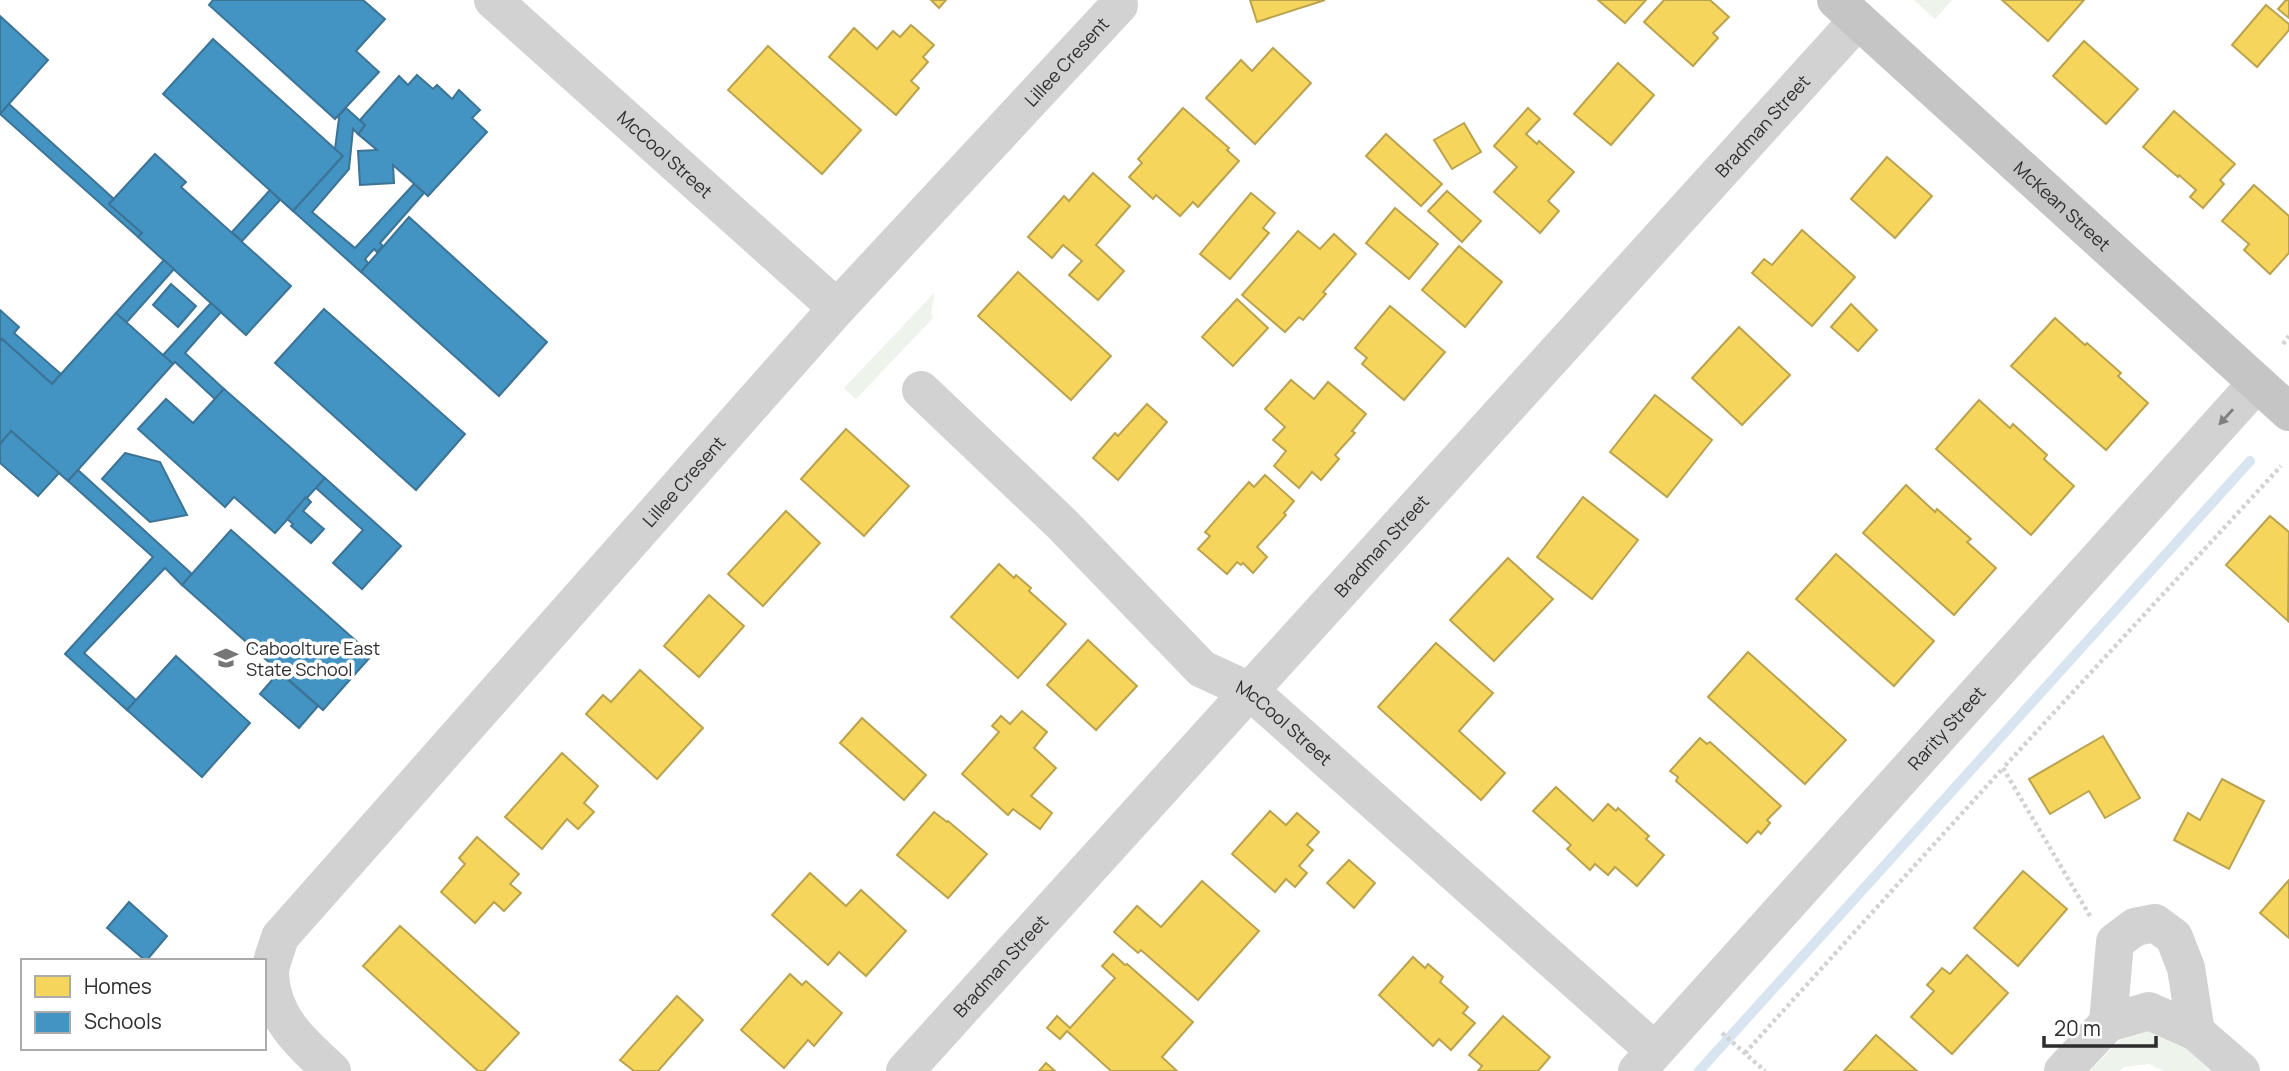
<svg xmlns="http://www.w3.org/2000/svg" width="2289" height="1071" viewBox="0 0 2289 1071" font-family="Manrope,sans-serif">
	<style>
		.green { fill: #eef3eb }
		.homes { fill: #f6d55c; stroke: #baa34e; stroke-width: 2 }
		.schools { fill: #4393c3; stroke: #3c7496; stroke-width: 2 }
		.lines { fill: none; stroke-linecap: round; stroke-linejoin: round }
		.stream { stroke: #d8e4f0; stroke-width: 10 }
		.path { stroke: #d2d2d2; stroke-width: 4.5; stroke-dasharray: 3.5 3.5; stroke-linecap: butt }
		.minor { stroke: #d2d2d2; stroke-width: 38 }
		.major { stroke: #c5c5c5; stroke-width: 38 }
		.oneway { fill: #808080 }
		.labels { text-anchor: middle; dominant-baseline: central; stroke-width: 7; stroke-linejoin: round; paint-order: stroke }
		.street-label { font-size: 18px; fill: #2d2d2d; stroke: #fff }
		.poi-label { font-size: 18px; fill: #2d2d2d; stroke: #fff; text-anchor: start }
	</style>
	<rect width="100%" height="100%" fill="#fff"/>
	<g class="green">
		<polygon points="1914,0 1952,0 1935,19"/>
		<polygon points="935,292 931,313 933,318 856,399 844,388"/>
		<polygon points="2136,1031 2167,1031 2218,1071 2164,1071 2149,1064 2124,1067 2119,1071 2090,1071 2119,1041"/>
	</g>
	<g class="homes">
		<polygon points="931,0 946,0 939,8"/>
		<polygon points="1250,0 1325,0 1257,22"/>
		<polygon points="1598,0 1646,0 1625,23"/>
		<polygon points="1664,0 1710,0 1729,17 1713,33 1718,38 1693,66 1644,22"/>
		<polygon points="2002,0 2084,0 2048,41"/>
		<polygon points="2286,0 2289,0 2289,18 2278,9"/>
		<polygon points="2266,5 2289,24 2289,30 2257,67 2232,45"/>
		<polygon points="911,25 934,45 923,57 928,62 911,81 919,88 896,115 829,57 854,28 877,49 893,31 900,37"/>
		<polygon points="2084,41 2138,89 2106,124 2053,76"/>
		<polygon points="768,46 861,130 822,174 728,90"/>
		<polygon points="1273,48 1311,83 1255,144 1206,98 1241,60 1252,71"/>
		<polygon points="1618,63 1654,95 1611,145 1574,114"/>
		<polygon points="1183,108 1229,148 1227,150 1239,161 1198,207 1193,202 1180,216 1156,195 1153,199 1129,177 1142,163 1138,159"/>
		<polygon points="1528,108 1540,119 1526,134 1537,144 1539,141 1574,172 1548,201 1559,211 1540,233 1494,192 1517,167 1494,146"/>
		<polygon points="2174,111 2235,164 2220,180 2224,184 2203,208 2190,197 2196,190 2179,175 2178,177 2143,147"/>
		<polygon points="1464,123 1481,152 1452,169 1434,140"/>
		<polygon points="1386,134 1442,184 1421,206 1366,156"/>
		<polygon points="1887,157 1932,196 1895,238 1851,199"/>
		<polygon points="1093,173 1130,206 1096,245 1124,271 1098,300 1069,275 1082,261 1063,245 1052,258 1028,237 1064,196 1069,201"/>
		<polygon points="2254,185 2289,216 2289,253 2270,274 2244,250 2249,244 2222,221"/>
		<polygon points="1447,191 1481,221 1462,242 1428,211"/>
		<polygon points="1251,193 1275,213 1263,228 1269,233 1230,279 1200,254"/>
		<polygon points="1395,208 1438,244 1409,279 1366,243"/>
		<polygon points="1802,230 1855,277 1812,326 1752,273 1764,259 1772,265"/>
		<polygon points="1298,231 1320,249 1334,234 1356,254 1323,292 1326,294 1303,320 1299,317 1285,332 1242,295"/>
		<polygon points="1459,246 1502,282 1465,327 1422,290"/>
		<polygon points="1018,272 1111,356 1071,400 978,316"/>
		<polygon points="1237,299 1268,328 1233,366 1202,337"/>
		<polygon points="1851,304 1877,330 1858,351 1831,327"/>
		<polygon points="1390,306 1445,352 1404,400 1362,364 1367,358 1355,348"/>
		<polygon points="2055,318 2085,345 2087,343 2121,373 2118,376 2148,403 2106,450 2011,366"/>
		<polygon points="1739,327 1790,375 1742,425 1692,378"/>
		<polygon points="1291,380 1314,399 1328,382 1366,414 1352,431 1355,433 1335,455 1339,459 1321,480 1312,472 1299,488 1274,466 1286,451 1273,440 1285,427 1265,409"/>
		<polygon points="1655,395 1712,440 1667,497 1610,452"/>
		<polygon points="1979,400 2010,428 2013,424 2047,455 2044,459 2074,486 2031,535 1936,449"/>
		<polygon points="1147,404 1167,422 1118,480 1093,458 1115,433 1118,436"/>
		<polygon points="846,429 909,486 864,536 801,479"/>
		<polygon points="1265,475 1294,501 1284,513 1286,515 1257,547 1267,557 1253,573 1243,563 1241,565 1237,562 1227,574 1198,549 1210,536 1205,532 1249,482 1254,487"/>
		<polygon points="1906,485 1935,512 1937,509 1971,539 1967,542 1996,568 1954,615 1863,533"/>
		<polygon points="1583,497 1638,540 1592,599 1537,557"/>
		<polygon points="786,511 820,543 763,606 728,574"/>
		<polygon points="2270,516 2289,532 2288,621 2226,565"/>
		<polygon points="1836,554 1934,641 1894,686 1796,599"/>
		<polygon points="1508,558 1553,599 1494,661 1450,620"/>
		<polygon points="999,564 1014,578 1016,575 1031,588 1029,591 1066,624 1018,678 951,617"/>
		<polygon points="709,595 744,626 699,677 664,646"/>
		<polygon points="1088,640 1137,686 1096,730 1047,685"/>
		<polygon points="1436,643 1493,693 1459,731 1505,773 1481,800 1378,707"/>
		<polygon points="1748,652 1846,740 1805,784 1708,697"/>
		<polygon points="640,670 703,728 657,779 586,714 603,695 611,702"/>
		<polygon points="1022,711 1047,732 1034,748 1056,768 1031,796 1052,813 1040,829 1013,809 1008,815 962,774 999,732 992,726 1001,716 1010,724"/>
		<polygon points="862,718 926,775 904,800 840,743"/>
		<polygon points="2103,736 2140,798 2105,818 2089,791 2050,814 2029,779"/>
		<polygon points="1700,738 1707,744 1710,742 1781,806 1767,820 1770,823 1761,834 1758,831 1747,843 1676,781 1678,777 1670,771"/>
		<polygon points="562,753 598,786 584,803 594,812 578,829 567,819 542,849 505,817"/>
		<polygon points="2222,779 2264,801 2229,869 2174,840 2188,813 2200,820"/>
		<polygon points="1556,787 1593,821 1608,804 1616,811 1618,808 1649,836 1646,839 1664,855 1637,886 1615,867 1608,875 1595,864 1590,870 1567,849 1571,845 1533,811"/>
		<polygon points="1270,811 1286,825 1297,813 1319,832 1307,845 1313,850 1299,866 1307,873 1295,887 1286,879 1275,892 1232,854"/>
		<polygon points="934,812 947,822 948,821 987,854 948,898 897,855"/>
		<polygon points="477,837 519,874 510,884 521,893 504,911 494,902 475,923 441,892 465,864 459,858"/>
		<polygon points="1349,860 1375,883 1354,908 1327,883"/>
		<polygon points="2023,871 2067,909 2018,966 1974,928"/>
		<polygon points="810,873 846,906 861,890 906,931 866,976 839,952 828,965 772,915"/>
		<polygon points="2289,880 2289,938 2260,913"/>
		<polygon points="1202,881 1259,931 1198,1000 1141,950 1138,953 1114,932 1137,906 1161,927"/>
		<polygon points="400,926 519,1033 484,1071 478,1071 363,966"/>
		<polygon points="1113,954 1125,965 1127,964 1193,1022 1162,1057 1177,1071 1111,1071 1067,1031 1060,1039 1047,1028 1057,1016 1070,1028 1115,978 1102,966"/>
		<polygon points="1967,955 2008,993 1952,1054 1911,1017 1934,991 1927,985 1942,968 1950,974"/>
		<polygon points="1413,957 1425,968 1428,964 1443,977 1440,982 1468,1007 1463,1013 1475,1023 1451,1050 1439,1039 1433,1046 1379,995"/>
		<polygon points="790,974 802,985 806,981 842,1013 814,1046 808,1040 784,1068 741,1030"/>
		<polygon points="677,996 703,1020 658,1071 634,1071 620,1060"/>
		<polygon points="1503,1016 1550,1057 1538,1071 1478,1071 1482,1066 1469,1055"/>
		<polygon points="1876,1035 1917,1071 1844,1071"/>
		<polygon points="1046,1063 1055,1071 1039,1071"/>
	</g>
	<g class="schools">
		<polygon points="213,0 363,0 385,19 356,51 379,72 335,119 209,5"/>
		<polygon points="0,16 48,60 0,114"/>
		<polygon points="213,39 343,156 293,211 163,94"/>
		<polygon points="417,75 433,89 437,85 452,99 459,90 480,110 472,118 487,132 428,196 393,165 394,183 360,185 358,151 377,150 358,134 365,125 360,120 399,76 408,85"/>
		<polygon points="9,104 114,199 109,204 142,233 138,237 0,114"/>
		<polygon points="346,108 365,125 358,134 353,129 349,169 312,212 355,248 414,184 424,193 380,243 383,246 377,252 374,249 365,259 368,263 361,272 293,211 343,156 335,149 339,118 338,117"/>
		<polygon points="155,154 186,182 181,187 291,286 246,335 138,237 142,233 109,204"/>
		<polygon points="270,190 280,200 242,241 232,232"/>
		<polygon points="409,217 547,342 499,396 361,272"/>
		<polygon points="164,260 174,269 126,323 116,313"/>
		<polygon points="171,284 196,306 178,327 153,305"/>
		<polygon points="211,303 221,312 185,353 224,389 215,399 175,362 173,364 163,355"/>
		<polygon points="324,309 465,434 416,490 275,363"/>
		<polygon points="0,310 19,327 14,333 61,374 52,384 2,339 0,341"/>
		<polygon points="116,313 173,364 68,481 11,431 0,444 0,341 2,339 52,384"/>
		<polygon points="224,389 325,478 275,533 234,497 225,507 138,429 166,399 193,423"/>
		<polygon points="11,431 59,473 38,496 0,463 0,444"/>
		<polygon points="125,453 160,462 187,515 150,522 102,479"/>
		<polygon points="78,470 192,574 182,585 165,568 84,653 136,700 127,710 65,654 153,557 68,481"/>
		<polygon points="325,478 401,546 362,589 333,563 363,530 316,488"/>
		<polygon points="306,497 311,502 303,511 324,529 311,543 291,526 293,524 287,519"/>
		<polygon points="231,530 372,655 323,710 182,585"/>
		<polygon points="176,656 250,723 202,777 127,710"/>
		<polygon points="279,672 318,706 299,728 260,694"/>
		<polygon points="129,902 167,936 146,961 107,928"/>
	</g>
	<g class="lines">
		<polyline class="stream" points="1699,1071 2250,461"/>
		<g class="path">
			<polyline points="2283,344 2289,336"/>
			<polyline points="2090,916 2003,768 2281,466"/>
			<polyline points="1722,1033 1765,1071"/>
			<polyline points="1745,1053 2003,768"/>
		</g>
		<g class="minor">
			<path id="s1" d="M493,0L837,308"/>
			<path id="s2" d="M921,390L1062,524L1202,669L1250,691L1655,1051"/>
			<polyline points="2108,1023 2115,942 2135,927 2155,923 2174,937 2186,968 2196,1032"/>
			<path id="s3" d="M332,1071C302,1044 271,1017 270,974C270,963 277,948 280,937L837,308L1119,5"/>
			<path id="s4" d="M905,1071L1858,20"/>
			<path id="s5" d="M1637,1071L2257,383"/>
			<polyline points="2063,1071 2108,1023 2149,1011 2196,1032 2241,1071"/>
		</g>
		<path class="major" id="s6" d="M1836,0L2289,412"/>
	</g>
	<defs><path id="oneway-solid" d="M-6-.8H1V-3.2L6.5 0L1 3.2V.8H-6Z" transform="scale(1.75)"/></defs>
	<use class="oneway" href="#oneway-solid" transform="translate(2226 417) rotate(132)"/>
	<defs>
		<g id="school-bare" transform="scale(1.89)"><path d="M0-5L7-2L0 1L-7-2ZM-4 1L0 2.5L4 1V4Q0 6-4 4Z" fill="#767676" stroke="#fff" stroke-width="2.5" paint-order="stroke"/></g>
	</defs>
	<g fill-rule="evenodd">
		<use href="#school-bare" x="226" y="658"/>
	</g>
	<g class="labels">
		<g class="street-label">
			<text stroke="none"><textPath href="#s3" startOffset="1334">Lillee Cresent</textPath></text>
			<text stroke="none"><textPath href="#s4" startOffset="1276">Bradman Street</textPath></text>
			<text stroke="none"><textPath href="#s1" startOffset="231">McCool Street</textPath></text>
			<text stroke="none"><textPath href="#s6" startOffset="306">McKean Street</textPath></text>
			<text stroke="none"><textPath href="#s3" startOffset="766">Lillee Cresent</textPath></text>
			<text stroke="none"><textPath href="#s4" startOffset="709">Bradman Street</textPath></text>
			<text stroke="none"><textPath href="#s2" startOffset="495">McCool Street</textPath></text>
			<text stroke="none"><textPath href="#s5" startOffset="462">Rarity Street</textPath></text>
			<text stroke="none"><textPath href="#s4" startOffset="142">Bradman Street</textPath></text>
		</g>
		<g class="poi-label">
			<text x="246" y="648">Caboolture East<tspan x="246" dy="21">State School</tspan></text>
		</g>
	</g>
	<rect x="21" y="959" width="245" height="91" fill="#ffffff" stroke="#ababab" stroke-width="2"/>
	<rect x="35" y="976" width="35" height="21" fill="#f6d55c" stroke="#ababab" stroke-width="2"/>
	<text x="84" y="994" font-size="21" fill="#2d2d2d">Homes</text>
	<rect x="35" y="1012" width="35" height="21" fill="#4393c3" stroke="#ababab" stroke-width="2"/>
	<text x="84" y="1029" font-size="21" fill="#2d2d2d">Schools</text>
	<path d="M2044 1036v10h112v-10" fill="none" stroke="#2d2d2d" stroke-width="3.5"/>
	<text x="2054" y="1036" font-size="21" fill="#2d2d2d" stroke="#ffffff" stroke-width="5" paint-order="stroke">20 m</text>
</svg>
